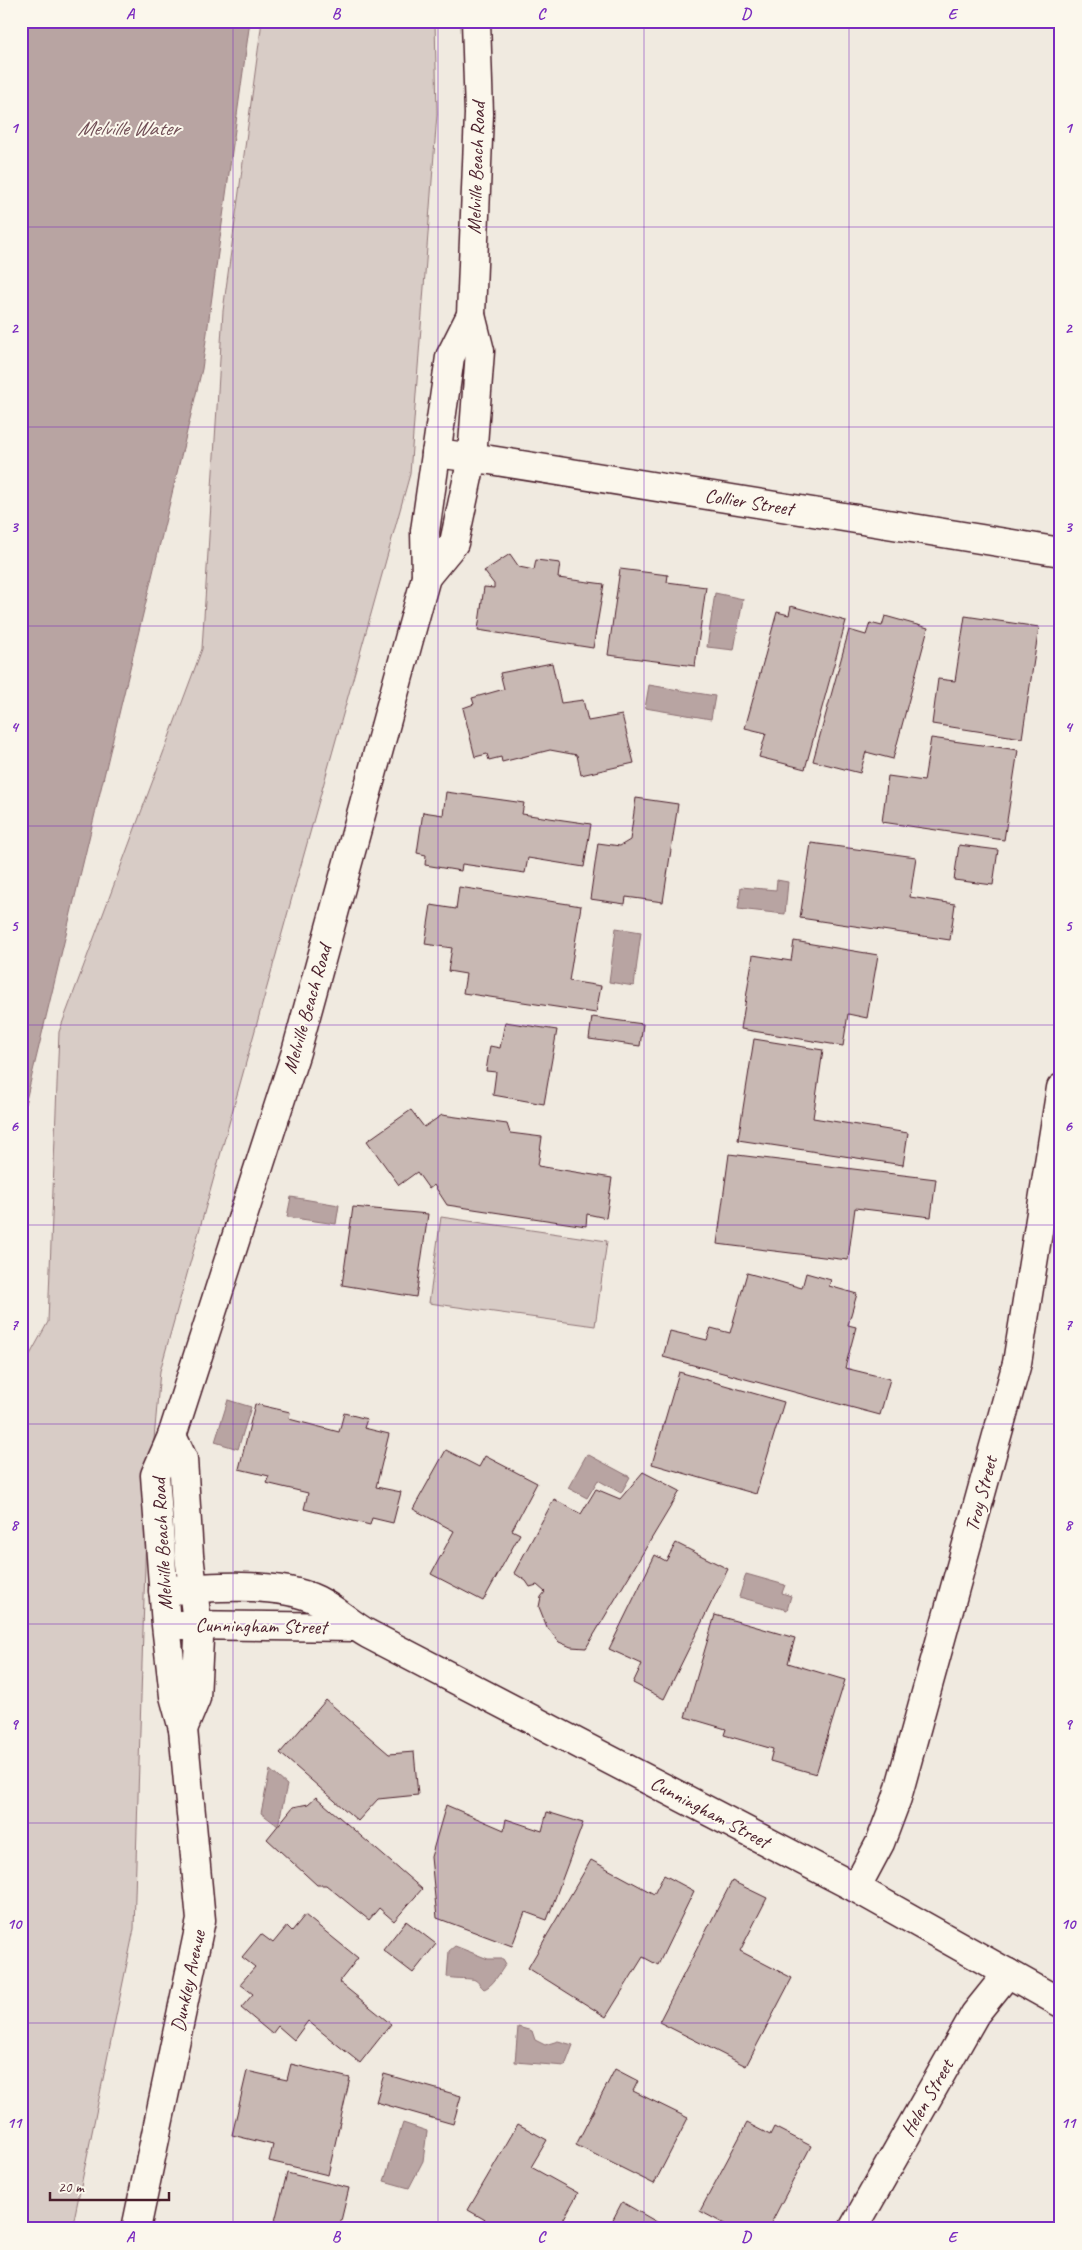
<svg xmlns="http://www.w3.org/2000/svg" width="1082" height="2250" viewBox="0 0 1082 2250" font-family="Caveat,sans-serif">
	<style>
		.green { fill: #d8ccc6; stroke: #917678 }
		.water { fill: #b8a4a2; stroke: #8c6f72 }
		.building { fill: #c8b8b3; stroke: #4a1f2b }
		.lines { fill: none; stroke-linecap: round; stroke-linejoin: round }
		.minor-casing { stroke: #4a1f2b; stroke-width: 31 }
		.minor { stroke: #fbf7ec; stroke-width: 28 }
		.grid { fill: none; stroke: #7b2cbf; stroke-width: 1; stroke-opacity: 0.55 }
		.labels { text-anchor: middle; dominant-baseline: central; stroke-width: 4; stroke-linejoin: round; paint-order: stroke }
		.street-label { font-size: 20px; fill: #4a1f2b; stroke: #fbf7ec }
		.water-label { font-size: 21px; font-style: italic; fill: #704e55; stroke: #fbf7ec }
		.neatline { fill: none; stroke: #7b2cbf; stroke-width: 2 }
		.grid-label { font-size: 16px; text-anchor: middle; font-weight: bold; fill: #7b2cbf }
	</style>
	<rect width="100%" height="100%" fill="#f0eae0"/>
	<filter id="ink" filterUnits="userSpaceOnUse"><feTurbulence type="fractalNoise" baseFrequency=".02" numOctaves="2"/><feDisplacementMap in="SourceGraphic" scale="10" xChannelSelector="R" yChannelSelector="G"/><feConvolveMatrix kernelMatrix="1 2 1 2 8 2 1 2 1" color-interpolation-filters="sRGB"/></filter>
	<g filter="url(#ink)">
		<g class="green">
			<polygon points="262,21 435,21 437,114 410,474 160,1371 146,1531 134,1929 72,2229 21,2229 21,1371 48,1322 59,1032 202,649 223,311"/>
			<polygon points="441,1217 607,1241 595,1326 429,1303"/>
		</g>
		<g class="water">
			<polygon points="21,21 250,21 202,369 21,1121"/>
			<polygon points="715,593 743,599 734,650 707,647"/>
			<polygon points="649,685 715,696 711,719 645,708"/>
			<polygon points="777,880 788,882 785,914 738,909 741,887 776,890"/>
			<polygon points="616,928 641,932 634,986 609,982"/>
			<polygon points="291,1197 339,1205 336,1224 287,1217"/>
			<polygon points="228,1400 251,1407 238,1449 215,1442"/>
			<polygon points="587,1454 630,1477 621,1493 598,1480 587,1498 568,1488"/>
			<polygon points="746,1574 785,1585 782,1593 791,1596 787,1610 739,1597"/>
			<polygon points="270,1770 287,1785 278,1826 261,1813"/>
			<path d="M455,1946L488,1959H503L506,1964C500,1972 493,1986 484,1989C480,1986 479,1982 475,1980C472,1978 454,1979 447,1977L449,1951Z"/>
			<polygon points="518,2027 532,2031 535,2040 545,2045 558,2041 573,2045 565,2066 515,2062"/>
			<polygon points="403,2123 427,2131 423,2161 409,2188 384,2181"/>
		</g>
		<g class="building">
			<polygon points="510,554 519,567 534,570 536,560 560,563 558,578 604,584 593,648 478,630 484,587 494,588 494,584 484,571"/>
			<polygon points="620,569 668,575 667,582 706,587 695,666 608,655"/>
			<polygon points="791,606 846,621 805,769 759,757 766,733 745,728 777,612 789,615"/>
			<polygon points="885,616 928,628 893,759 866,752 860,773 813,761 849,630 866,635 870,623 882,626"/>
			<polygon points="965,616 1039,627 1022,738 932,724 938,679 955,681"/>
			<polygon points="552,663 561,703 583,700 588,721 622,715 634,763 581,775 577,755 550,750 502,762 501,757 489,760 487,754 475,757 463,708 474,704 472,698 504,689 500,673"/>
			<polygon points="931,738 1018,750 1004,840 882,822 888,776 924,781"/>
			<polygon points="446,792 524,803 522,814 591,824 584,867 528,858 525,873 462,864 461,871 425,865 426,855 417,853 423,812 443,815"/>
			<polygon points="636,798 678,804 663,902 626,897 625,904 590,899 598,843 620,846 630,840"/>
			<polygon points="811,843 916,857 910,897 955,904 950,940 800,918"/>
			<polygon points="959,845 998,850 993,885 954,880"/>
			<polygon points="459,887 581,906 569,981 601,986 596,1013 463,993 466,974 448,971 452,948 425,944 431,905 456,909"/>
			<polygon points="794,941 878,955 867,1018 848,1014 843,1046 741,1029 753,955 791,961"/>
			<polygon points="592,1017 643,1024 640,1046 589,1039"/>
			<polygon points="505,1022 557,1030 544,1104 493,1095 496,1072 486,1071 490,1046 500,1048"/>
			<polygon points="754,1039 823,1050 813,1118 908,1133 903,1165 738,1140"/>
			<polygon points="411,1110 424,1127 442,1115 507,1124 510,1133 542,1137 538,1166 612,1178 606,1218 587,1214 586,1226 447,1205 434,1185 429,1189 417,1172 399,1185 367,1141"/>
			<polygon points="729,1154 936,1179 931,1217 855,1208 848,1260 717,1244"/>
			<polygon points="353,1207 428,1214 416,1297 342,1285"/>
			<polygon points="747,1273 802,1288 806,1273 831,1280 829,1286 857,1294 848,1325 856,1327 845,1368 890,1379 880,1415 663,1357 670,1331 707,1340 711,1328 730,1333"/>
			<polygon points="679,1372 784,1402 756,1494 652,1464"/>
			<polygon points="255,1404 290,1412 289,1419 339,1432 344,1413 367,1419 364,1428 389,1434 376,1487 401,1492 393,1523 372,1518 370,1525 304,1509 308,1493 266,1483 269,1476 239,1469"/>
			<polygon points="446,1450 479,1467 485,1456 537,1483 512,1530 520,1534 483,1601 431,1574 454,1531 413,1509"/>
			<polygon points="643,1472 680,1491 586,1648 571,1647 559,1642 547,1627 539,1607 541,1597 545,1592 537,1585 530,1587 526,1581 514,1573 554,1499 581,1514 596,1489 620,1499"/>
			<polygon points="676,1543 728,1569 664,1699 633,1683 642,1664 609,1649 655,1555 666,1561"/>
			<polygon points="715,1615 795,1638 788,1663 845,1680 816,1774 770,1761 773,1749 724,1735 726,1729 685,1717"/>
			<polygon points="326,1700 389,1754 414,1752 418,1795 378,1799 358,1821 280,1753"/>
			<polygon points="316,1797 422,1889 394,1921 379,1908 369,1920 326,1885 317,1885 267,1839 293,1807 308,1804"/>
			<polygon points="446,1805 504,1830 506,1819 542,1831 547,1812 583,1823 547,1920 525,1912 512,1946 437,1918 431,1857"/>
			<polygon points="591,1860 654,1894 664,1875 694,1891 658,1965 643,1957 606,2017 528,1968"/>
			<polygon points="732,1881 767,1898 740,1951 792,1978 746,2066 659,2022"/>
			<polygon points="305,1915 358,1958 339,1982 391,2024 360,2063 308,2021 294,2040 278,2026 272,2034 241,2008 253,1994 240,1984 255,1967 242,1957 261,1934 273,1943 287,1926 292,1931"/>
			<polygon points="406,1921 436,1944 413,1973 383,1950"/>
			<polygon points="291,2064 350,2078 328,2175 269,2161 273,2145 232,2135 247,2071 287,2080"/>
			<polygon points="615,2069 638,2081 633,2091 688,2118 654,2184 576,2145"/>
			<polygon points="384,2074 461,2096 453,2124 376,2102"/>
			<polygon points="747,2123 770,2135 774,2127 811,2146 768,2229 734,2229 700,2211"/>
			<polygon points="518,2124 547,2140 531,2167 578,2193 558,2229 501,2229 468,2210"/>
			<polygon points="287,2173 349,2188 339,2229 273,2229"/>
			<polygon points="622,2202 669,2229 608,2229"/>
		</g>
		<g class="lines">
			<g class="minor-casing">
				<g id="minor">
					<polyline points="436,453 490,460 1061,552"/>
					<polyline points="426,577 454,543 472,458 480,351 471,315 479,114 476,21"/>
					<polyline points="172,1436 183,1459 189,1555 199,1639 196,1698 183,1729"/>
					<path d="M163,1591C206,1587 278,1581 317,1600C335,1609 350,1624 368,1634L856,1888L1061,2003"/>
					<polyline points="179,1625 355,1627"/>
					<polyline points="856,1888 880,1843 897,1798 1017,1363 1061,1088"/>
					<polyline points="136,2229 201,1920 183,1729 174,1696 166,1625 155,1475 172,1436 296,1052 426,577 425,531 450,357 471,315"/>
					<polyline points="853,2229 975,2014 1008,1973"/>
				</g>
			</g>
			<use href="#minor" class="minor"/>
		</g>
	</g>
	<path class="grid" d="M233,21V2229M438,21V2229M644,21V2229M849,21V2229M21,227H1061M21,427H1061M21,626H1061M21,826H1061M21,1025H1061M21,1225H1061M21,1424H1061M21,1624H1061M21,1823H1061M21,2023H1061"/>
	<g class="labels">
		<g class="street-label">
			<text transform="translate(476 168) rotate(-88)">Melville Beach Road</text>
			<text transform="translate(749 502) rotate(9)">Collier Street</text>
			<text transform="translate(307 1009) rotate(-74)">Melville Beach Road</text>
			<text transform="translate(981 1494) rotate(-75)">Troy Street</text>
			<text transform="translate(162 1544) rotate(-93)">Melville Beach Road</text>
			<text transform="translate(261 1626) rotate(1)">Cunningham Street</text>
			<text transform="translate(710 1812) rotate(28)">Cunningham Street</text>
			<text transform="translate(188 1981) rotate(-78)">Dunkley Avenue</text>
			<text transform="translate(927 2098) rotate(-60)">Helen Street</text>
		</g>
		<g class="water-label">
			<text x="128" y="128">Melville Water</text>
		</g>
	</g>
	<rect width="1082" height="2250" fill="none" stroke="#fbf7ec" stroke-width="55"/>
	<path d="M50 2192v8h119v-8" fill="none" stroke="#4a1f2b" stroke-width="2.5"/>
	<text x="58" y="2192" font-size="15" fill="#4a1f2b" stroke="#fbf7ec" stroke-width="4" paint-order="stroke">20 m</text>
	<rect x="28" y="28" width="1026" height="2194" class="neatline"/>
	<g class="grid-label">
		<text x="130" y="19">A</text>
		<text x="336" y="19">B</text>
		<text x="541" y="19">C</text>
		<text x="746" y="19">D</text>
		<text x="952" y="19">E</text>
		<text x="14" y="133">1</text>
		<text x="1068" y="133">1</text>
		<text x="14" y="333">2</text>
		<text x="1068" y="333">2</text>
		<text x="14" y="532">3</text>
		<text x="1068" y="532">3</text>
		<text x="14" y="732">4</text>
		<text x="1068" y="732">4</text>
		<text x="14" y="931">5</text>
		<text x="1068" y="931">5</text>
		<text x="14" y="1131">6</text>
		<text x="1068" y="1131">6</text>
		<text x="14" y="1330">7</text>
		<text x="1068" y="1330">7</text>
		<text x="14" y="1530">8</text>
		<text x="1068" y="1530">8</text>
		<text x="14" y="1729">9</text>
		<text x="1068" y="1729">9</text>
		<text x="14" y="1929">10</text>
		<text x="1068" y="1929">10</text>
		<text x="14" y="2128">11</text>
		<text x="1068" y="2128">11</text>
		<text x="130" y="2242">A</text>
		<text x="336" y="2242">B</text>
		<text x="541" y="2242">C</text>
		<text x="746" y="2242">D</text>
		<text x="952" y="2242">E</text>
	</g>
</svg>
